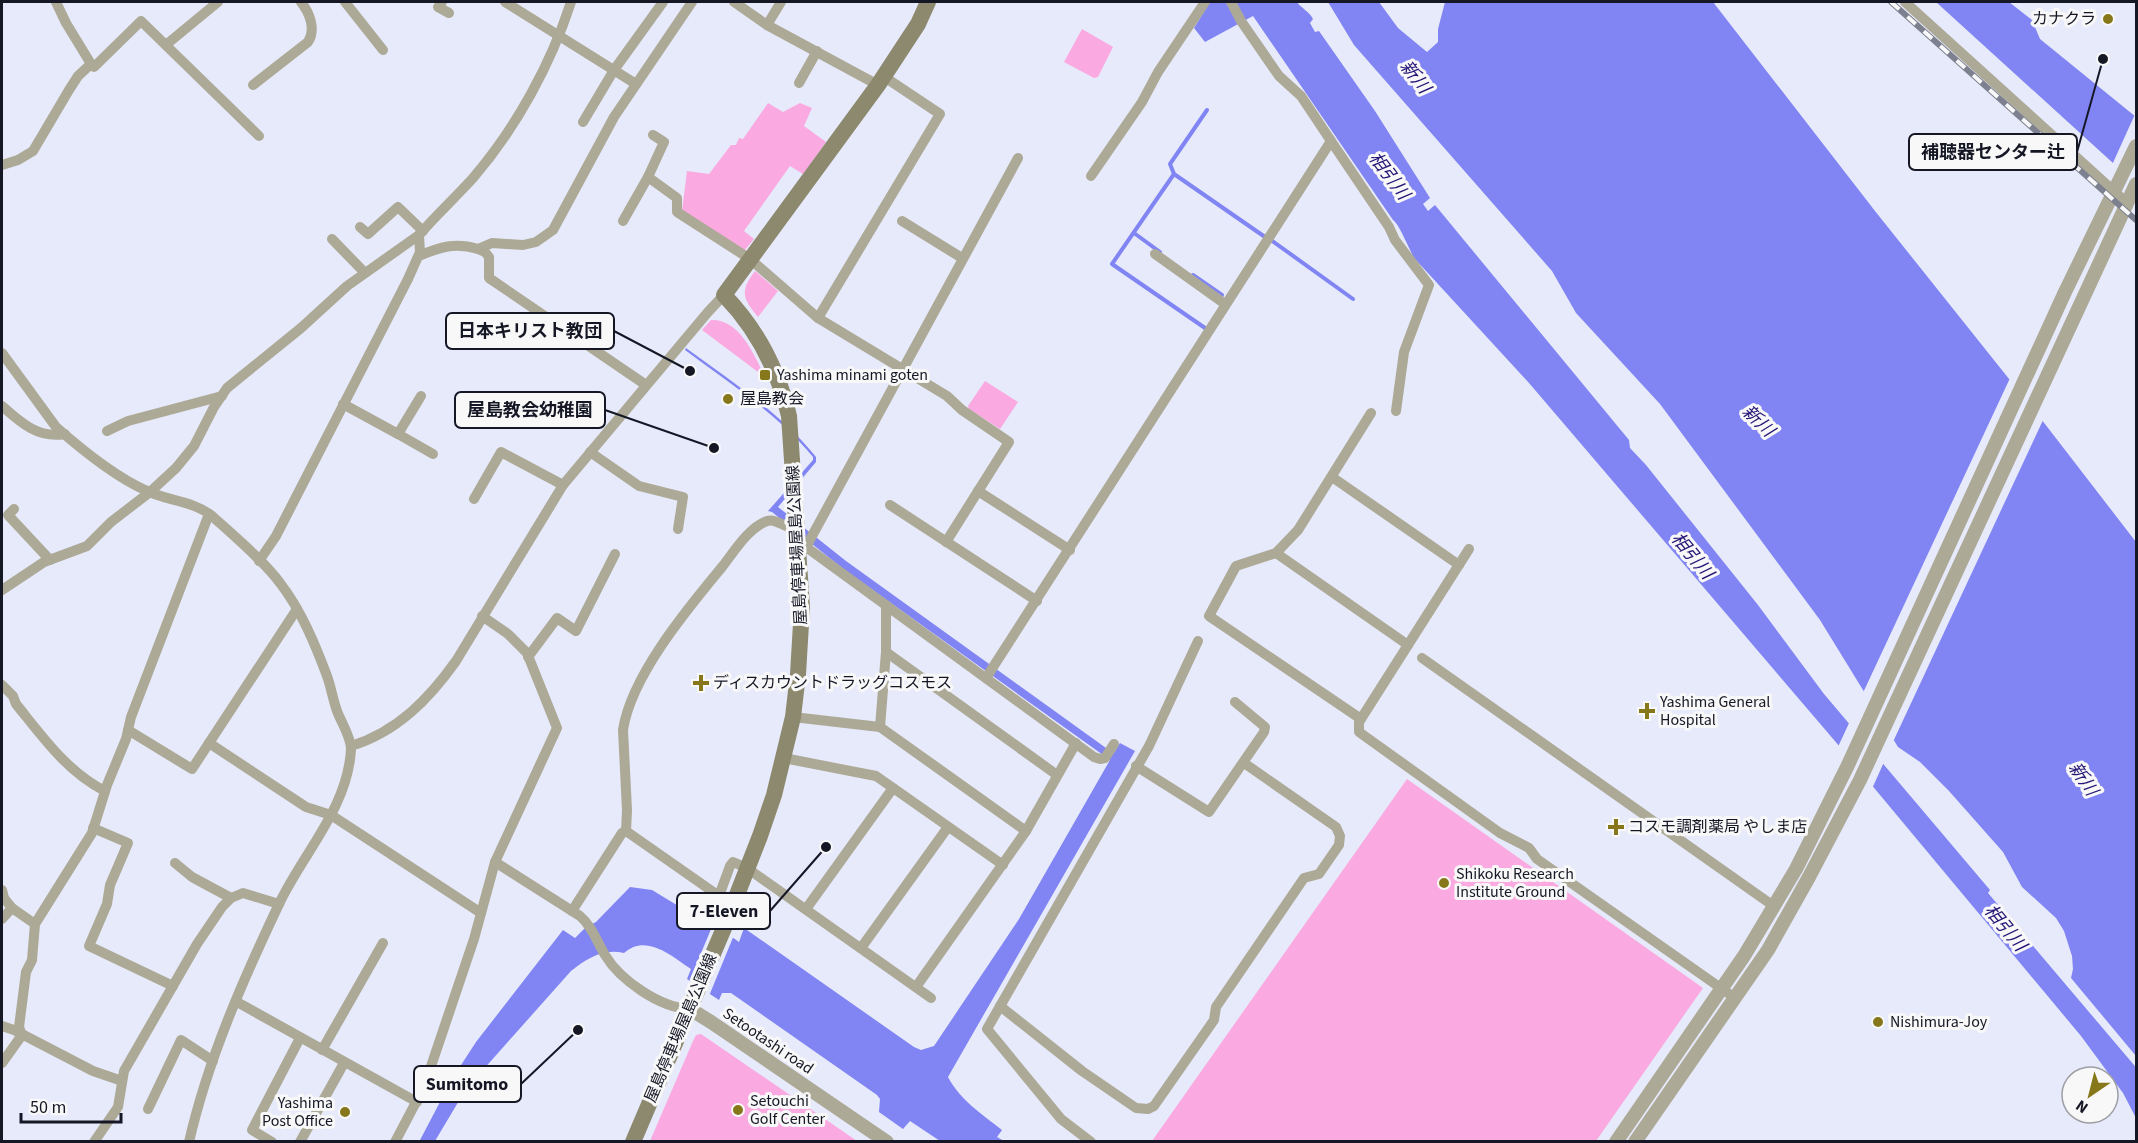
<svg xmlns="http://www.w3.org/2000/svg" width="2138" height="1143" viewBox="0 0 2138 1143" font-family="'Source Sans 3','Noto Sans JP',sans-serif">
	<style>
		.green { fill: #faaae1 }
		.water { fill: #8085f3 }
		.pier { fill: #e7eafa }
		.lines { fill: none; stroke-linecap: round; stroke-linejoin: round }
		.stream { stroke: #8085f3; stroke-width: 4 }
		.minor { stroke: #aca997; stroke-width: 10 }
		.tertiary { stroke: #aca997; stroke-width: 14 }
		.secondary { stroke: #8d896e; stroke-width: 16 }
		.rail-casing { stroke: #7d808f; stroke-width: 6 }
		.rail { stroke: #f8f8f8; stroke-width: 4; stroke-dasharray: 11; stroke-linecap: butt }
		.poi-dot { fill: #87771b; stroke: #f8f8f8; stroke-width: 2 }
		.labels { text-anchor: middle; dominant-baseline: central; stroke-width: 6; stroke-linejoin: round; paint-order: stroke }
		.poi-label { font-size: 16px; fill: #151725; stroke: #f8f8f8; text-anchor: start }
		.street-label { font-size: 16px; fill: #151725; stroke: #f8f8f8 }
		.water-label { font-size: 18px; font-style: italic; fill: #251576; stroke: #f8f8f8 }
		.leader { fill: none; stroke: #151725; stroke-width: 2 }
		.callout-dot { fill: #151725; stroke: #f8f8f8; stroke-width: 2 }
		.callout { fill: #f8f8f8; stroke: #151725; stroke-width: 2 }
		.callout-label { font-size: 18px; text-anchor: middle; font-weight: bold; fill: #151725 }
	</style>
	<rect width="100%" height="100%" fill="#e7eafa"/>
	<g class="green">
		<polygon points="1082,29 1113,47 1098,77 1094,78 1064,62"/>
		<polygon points="768,103 783,112 800,103 812,108 804,126 826,142 803,174 790,166 744,231 754,239 744,251 682,211 687,171 709,174 731,145 736,145 739,138 743,139"/>
		<path d="M755,271L778,291L758,317C742,298 740,291 755,271Z"/>
		<path d="M711,320C741,319 754,356 766,378L702,330Z"/>
		<polygon points="985,381 1018,402 1000,429 969,409 968,406"/>
		<polygon points="1407,779 1703,988 1596,1141 1152,1141"/>
		<polygon points="701,1034 857,1141 650,1141 693,1041 696,1035"/>
	</g>
	<g class="water">
		<path d="M1210,2H1297C1302,9 1309,11 1313,19L1310,23L1315,32L1319,31L1375,111L1430,198L1423,204L1428,211L1435,205L1629,440L1630,448L1646,465L1758,605L1824,694L1990,890L1988,893L2134,1065L2136,1068V1118L2123,1093L2081,1036L1840,747L1529,383L1415,259C1409,250 1400,225 1393,220L1253,16L1205,42L1194,28Z"/>
		<polygon points="1328,2 1379,2 1398,28 1427,52 1438,42 1438,29 1445,2 1713,2 1875,211 2045,424 2136,542 2136,1056 2071,978 2073,969 2072,956 2064,931 2056,918 2022,887 2003,852 1949,791 1920,762 1898,747 1820,620 1660,404 1576,313 1552,271 1354,45"/>
		<polygon points="1936,2 2009,2 2032,20 2040,39 2136,117 2136,184"/>
		<path d="M686,348C732,382 781,413 816,457V462L778,507L846,561L1106,748L1114,753L1120,743L1135,751L948,1077C960,1100 982,1114 1002,1130L997,1137L1004,1141H940L910,1121L903,1129L879,1112L880,1099L877,1095L731,993H722L719,1000L687,979L691,969C672,956 646,933 624,953C604,948 587,958 571,971L466,1089L435,1141L419,1142L452,1079L476,1042L563,930L575,938L586,927L596,922L630,887L652,890L685,910L704,917L739,942L744,928L914,1047L921,1050L934,1046L1019,919L1110,760L842,568L772,512L768,511L813,460V457C778,414 729,383 685,350Z"/>
	</g>
	<g class="pier">
		<polygon points="2136,112 2136,187 2112,165"/>
		<polygon points="2011,376 2044,418 1892,744 1862,695"/>
		<polygon points="1850,721 1884,762 1871,791 1837,749"/>
		<polygon points="714,922 734,935 709,996 689,982"/>
	</g>
	<g class="lines">
		<g class="stream">
			<polyline points="1207,110 1170,164 1174,174 1265,237"/>
			<polyline points="1174,174 1112,264 1205,328"/>
			<polyline points="1134,233 1160,252"/>
			<polyline points="1271,240 1353,299"/>
			<polyline points="1193,275 1222,295"/>
		</g>
		<g class="minor">
			<polyline points="345,2 383,50"/>
			<polyline points="442,2 438,7 449,13"/>
			<polyline points="505,2 636,84"/>
			<polyline points="734,2 767,25 878,85"/>
			<polyline points="1905,2 2127,203"/>
			<polyline points="767,25 781,2"/>
			<polyline points="167,44 218,2"/>
			<polyline points="91,64 94,67 141,21 259,136"/>
			<polyline points="799,83 817,51"/>
			<path d="M253,85L308,42C316,30 310,13 301,2"/>
			<polyline points="583,122 614,70 663,2"/>
			<polyline points="653,135 664,142 648,177 677,198 677,212 750,259 818,318 947,396 962,410 1009,442 946,542"/>
			<polyline points="1331,141 1389,227 1395,240 1429,285 1404,352 1396,411"/>
			<polyline points="2,165 18,160 33,151 69,90 78,76 91,64 66,23 56,2"/>
			<polyline points="1091,176 1142,102 1158,72 1205,2"/>
			<polyline points="623,221 648,177"/>
			<polyline points="902,221 962,258"/>
			<polyline points="360,227 368,234 398,207 423,231"/>
			<polyline points="332,239 365,273"/>
			<polyline points="478,249 485,252 489,257 489,278 646,385"/>
			<polyline points="1155,254 1225,304"/>
			<path d="M419,256C440,247 455,242 478,249L492,243L523,245L536,242L553,230L614,117L692,2"/>
			<polyline points="818,318 940,114 883,76"/>
			<path d="M2,353L56,427C81,449 114,476 145,490C166,501 192,500 212,516C232,534 265,562 280,583C301,610 315,644 327,676C331,687 333,700 337,711C341,722 351,737 351,749C348,808 303,853 279,904C243,980 208,1059 189,1142"/>
			<polyline points="343,404 398,434 421,396"/>
			<path d="M2,406C20,422 38,439 65,434"/>
			<polyline points="107,431 128,421 222,396"/>
			<polyline points="398,434 433,454"/>
			<polyline points="590,452 639,486 683,497 678,529"/>
			<polyline points="1332,477 1459,565"/>
			<polyline points="978,491 1070,550"/>
			<polyline points="474,499 501,452 563,485"/>
			<polyline points="890,505 1037,601"/>
			<polyline points="14,509 8,515 50,560"/>
			<polyline points="801,547 806,547 1094,757 1100,759 1105,758 1114,744"/>
			<polyline points="806,547 1018,158"/>
			<polyline points="1469,549 1359,722 1359,732 1500,833 1529,848 1537,859 1735,998"/>
			<polyline points="1276,553 1408,645"/>
			<path d="M259,561L276,536L408,279L420,252L419,235C436,215 455,198 473,178C516,128 551,64 571,2"/>
			<polyline points="2,590 44,562 87,546 111,522 150,492 176,468 194,446 214,407 227,388 301,328 347,286 419,235"/>
			<polyline points="886,652 1057,775"/>
			<polyline points="528,657 557,618 576,631 615,554"/>
			<polyline points="1422,658 1775,907"/>
			<polyline points="986,678 1331,141 1301,96 1279,76 1241,21 1231,2"/>
			<path d="M2,685L13,696L16,704C42,736 67,772 105,791"/>
			<polyline points="793,717 880,727 1026,831 1076,743"/>
			<polyline points="1361,719 1209,616 1236,566 1276,553 1298,530 1371,413"/>
			<polyline points="880,727 886,652 886,605"/>
			<polyline points="128,730 192,769 297,609"/>
			<polyline points="209,743 306,807 331,815 481,913"/>
			<path d="M351,746C397,732 429,699 456,661L563,485L708,312L724,295"/>
			<polyline points="784,758 876,776 1003,865"/>
			<polyline points="1136,766 1209,812 1264,732 1265,727 1235,702"/>
			<polyline points="93,828 128,843 110,885 107,904 89,946 173,986"/>
			<path d="M626,831L627,810L623,730C631,676 688,608 722,567C734,552 748,528 767,521C775,518 788,528 797,531"/>
			<path d="M495,862L580,916C592,926 597,942 605,955C620,980 660,1008 690,1009"/>
			<polyline points="175,863 192,877 231,898"/>
			<polyline points="2,890 4,898 12,908 2,919"/>
			<polyline points="806,909 893,788"/>
			<polyline points="572,911 622,833 626,831 719,896 730,866 733,862 747,868 931,998"/>
			<polyline points="35,924 92,833 107,785 126,739 131,717 209,514"/>
			<polyline points="861,948 948,827"/>
			<polyline points="916,987 1026,831"/>
			<polyline points="237,1002 417,1102"/>
			<polyline points="1000,1006 1082,1071 1136,1108 1148,1109 1154,1106 1214,1020 1216,1007 1304,878 1319,874 1339,845 1340,836 1336,827 1244,763"/>
			<polyline points="2,1026 14,1030 93,1071 122,1081"/>
			<polyline points="322,1050 383,943"/>
			<polyline points="2,1063 22,1035 19,1027 26,972 32,960 35,924 12,908"/>
			<polyline points="148,1109 181,1040 213,1061"/>
			<polyline points="94,1142 118,1107 124,1071 197,944 222,907 231,898 243,893 279,904"/>
			<polyline points="272,1142 252,1130 300,1038"/>
			<polyline points="300,1142 344,1063"/>
			<polyline points="395,1142 424,1087 474,939 495,862 557,728 527,653 508,634 482,616"/>
			<polyline points="1091,1142 1061,1119 987,1029 1149,746 1198,641"/>
		</g>
		<g class="tertiary">
			<polyline points="690,1009 711,1022 887,1142"/>
			<polyline points="1616,1142 1744,956 1796,869 1848,765 2065,292 2136,146"/>
			<polyline points="1635,1142 1768,950 1809,877 1860,780 2136,184"/>
		</g>
		<path class="secondary" d="M633,1142L724,928L760,836L774,795L793,717L798,674L802,607L789,416C778,370 758,330 724,295L878,85L918,24L928,2"/>
		<g class="rail-casing">
			<polyline id="rail" points="1891,2 2136,220"/>
		</g>
		<use href="#rail" class="rail"/>
	</g>
	<g class="poi-dot">
		<circle cx="2108" cy="19" r="6"/>
		<rect x="759" y="369" width="12" height="12" rx="3"/>
		<circle cx="728" cy="399" r="6"/>
		<path d="M698 674h6v6h6v6h-6v6h-6v-6h-6v-6h6z"/>
		<path d="M1644 702h6v6h6v6h-6v6h-6v-6h-6v-6h6z"/>
		<path d="M1613 818h6v6h6v6h-6v6h-6v-6h-6v-6h6z"/>
		<circle cx="1444" cy="883" r="6"/>
		<circle cx="1878" cy="1022" r="6"/>
		<circle cx="738" cy="1110" r="6"/>
		<circle cx="345" cy="1112" r="6"/>
	</g>
	<g class="labels">
		<g class="poi-label">
			<text x="2096" y="19" text-anchor="end">カナクラ</text>
			<text x="777" y="375">Yashima minami goten</text>
			<text x="740" y="399">屋島教会</text>
			<text x="713" y="683">ディスカウントドラッグコスモス</text>
			<text x="1660" y="702">Yashima General<tspan x="1660" dy="18">Hospital</tspan></text>
			<text x="1628" y="827">コスモ調剤薬局 やしま店</text>
			<text x="1456" y="874">Shikoku Research<tspan x="1456" dy="18">Institute Ground</tspan></text>
			<text x="1890" y="1022">Nishimura-Joy</text>
			<text x="750" y="1101">Setouchi<tspan x="750" dy="18">Golf Center</tspan></text>
			<text x="333" y="1103" text-anchor="end">Yashima<tspan x="333" dy="18">Post Office</tspan></text>
		</g>
		<g class="street-label">
			<text transform="translate(797 545) rotate(-93)">屋島停車場屋島公園線</text>
			<text transform="translate(681 1028) rotate(-67)">屋島停車場屋島公園線</text>
			<text transform="translate(768 1041) rotate(34)">Setootashi road</text>
		</g>
		<g class="water-label">
			<text transform="translate(1415 77) rotate(52)">新川</text>
			<text transform="translate(1389 176) rotate(53)">相引川</text>
			<text transform="translate(1758 421) rotate(44)">新川</text>
			<text transform="translate(1692 556) rotate(50)">相引川</text>
			<text transform="translate(2083 779) rotate(56)">新川</text>
			<text transform="translate(2005 928) rotate(50)">相引川</text>
		</g>
	</g>
	<path class="leader" d="M2103 59L2077 152M690 371L614 331M714 448L605 410M826 847L770 911M578 1030L521 1084"/>
	<g class="callout-dot">
		<circle cx="2103" cy="59" r="6"/>
		<circle cx="690" cy="371" r="6"/>
		<circle cx="714" cy="448" r="6"/>
		<circle cx="826" cy="847" r="6"/>
		<circle cx="578" cy="1030" r="6"/>
	</g>
	<g class="callout">
		<rect x="1909" y="134" width="168" height="36" rx="6"/>
		<rect x="446" y="313" width="168" height="36" rx="6"/>
		<rect x="455" y="392" width="150" height="36" rx="6"/>
		<rect x="677" y="893" width="93" height="36" rx="6"/>
		<rect x="414" y="1066" width="107" height="36" rx="6"/>
	</g>
	<g class="callout-label">
		<text x="1993" y="158">補聴器センター辻</text>
		<text x="530" y="337">日本キリスト教団</text>
		<text x="530" y="416">屋島教会幼稚園</text>
		<text x="724" y="917">7-Eleven</text>
		<text x="467" y="1090">Sumitomo</text>
	</g>
	<rect width="2138" height="1143" fill="none" stroke="#151725" stroke-width="6"/>
	<g transform="translate(2090 1095) rotate(215)"><circle r="28" fill="#f8f8f8" stroke="#9d9ea4" stroke-width="1.5"/>
	<path d="M0-4.5L10 22L0 15L-10 22Z" fill="#87771b"/>
	<text y="-9" font-size="16" font-weight="bold" text-anchor="middle" fill="#151725">N</text>
	</g>
	<path d="M21 1113v9h100v-9" fill="none" stroke="#151725" stroke-width="3"/>
	<text x="30" y="1113" font-size="18" fill="#151725" stroke="#f8f8f8" stroke-width="4.5" paint-order="stroke">50 m</text>
</svg>
